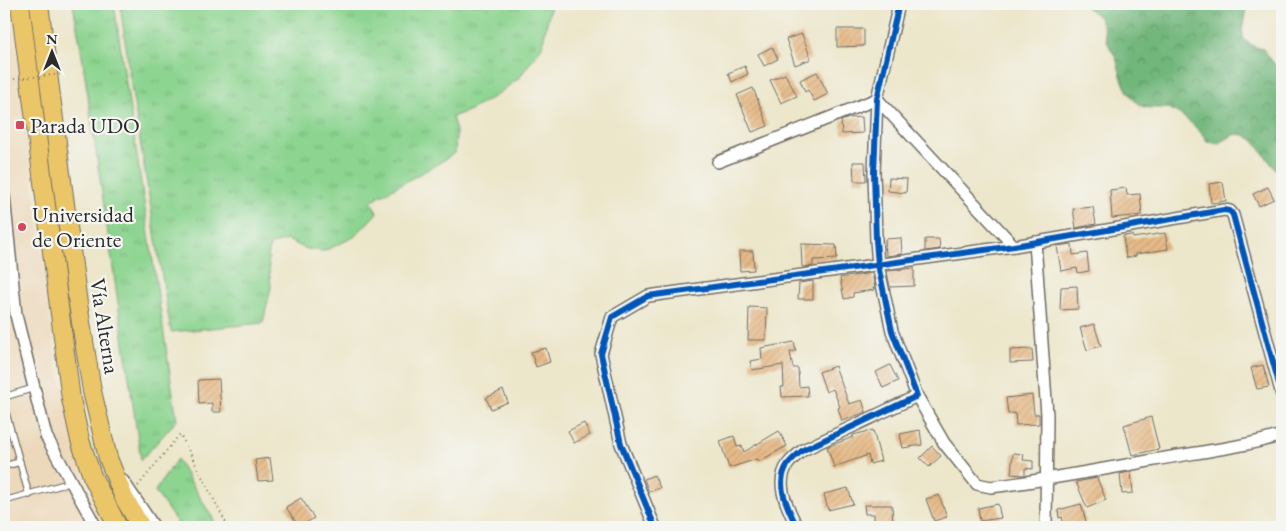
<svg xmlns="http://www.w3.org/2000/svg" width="1286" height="531" viewBox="0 0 1286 531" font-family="'EB Garamond',serif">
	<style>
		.built { fill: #ecd8ba }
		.grass { fill: url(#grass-tufts); stroke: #5c805e }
		.forest { fill: url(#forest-crowns); stroke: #4e7052 }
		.building { fill: url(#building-hatch) }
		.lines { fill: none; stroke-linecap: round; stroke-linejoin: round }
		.service-casing { stroke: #6f6c63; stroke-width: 8 }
		.minor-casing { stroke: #6f6c63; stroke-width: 14 }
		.trunk-casing { stroke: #6f6c63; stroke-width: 20 }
		.path { stroke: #6f6c63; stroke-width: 2; stroke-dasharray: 1 4; stroke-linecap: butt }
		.service { stroke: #fff; stroke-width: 5.5 }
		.minor { stroke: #fff; stroke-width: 11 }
		.trunk { stroke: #ebc669; stroke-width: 18 }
		.path-bridge { stroke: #6f6c63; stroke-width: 2; stroke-dasharray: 1 4; stroke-linecap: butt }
		.cycleway-casing { stroke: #f6f6f2; stroke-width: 9 }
		.cycleway { stroke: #0057b8; stroke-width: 6 }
		.poi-dot { fill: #d1495b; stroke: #f6f6f2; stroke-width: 2 }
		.labels { text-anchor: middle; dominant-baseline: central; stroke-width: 4.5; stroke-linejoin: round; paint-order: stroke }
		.poi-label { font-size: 22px; fill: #2b2b2b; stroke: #f6f6f2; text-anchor: start }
		.street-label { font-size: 22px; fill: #2b2b2b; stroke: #f6f6f2 }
	</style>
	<defs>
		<pattern id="grass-tufts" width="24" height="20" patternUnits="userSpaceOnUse" patternTransform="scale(1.25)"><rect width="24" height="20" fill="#8cd490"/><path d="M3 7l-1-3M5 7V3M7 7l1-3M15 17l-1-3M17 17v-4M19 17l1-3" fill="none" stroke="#79b67c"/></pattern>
		<pattern id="forest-crowns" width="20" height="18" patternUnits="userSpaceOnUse" patternTransform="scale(1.25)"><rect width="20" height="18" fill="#71b67a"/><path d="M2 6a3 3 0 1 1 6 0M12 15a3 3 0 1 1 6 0" fill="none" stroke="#5d9464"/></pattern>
		<pattern id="building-hatch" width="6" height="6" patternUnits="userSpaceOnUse" patternTransform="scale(1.25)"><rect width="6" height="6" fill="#e7bb89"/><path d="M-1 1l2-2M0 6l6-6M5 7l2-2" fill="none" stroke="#c6a176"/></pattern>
	</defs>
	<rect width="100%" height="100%" fill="#f6f6f2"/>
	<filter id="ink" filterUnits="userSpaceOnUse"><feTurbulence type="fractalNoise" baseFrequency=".02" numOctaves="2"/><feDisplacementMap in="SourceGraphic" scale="10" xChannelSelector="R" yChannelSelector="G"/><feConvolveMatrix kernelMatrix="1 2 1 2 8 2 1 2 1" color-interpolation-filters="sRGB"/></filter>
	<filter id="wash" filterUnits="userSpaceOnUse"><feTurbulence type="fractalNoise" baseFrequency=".0096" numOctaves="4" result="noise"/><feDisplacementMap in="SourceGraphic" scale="20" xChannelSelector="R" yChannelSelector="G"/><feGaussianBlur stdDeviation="1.12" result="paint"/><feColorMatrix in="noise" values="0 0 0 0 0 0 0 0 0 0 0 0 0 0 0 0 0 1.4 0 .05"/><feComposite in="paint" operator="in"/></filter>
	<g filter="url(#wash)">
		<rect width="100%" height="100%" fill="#ece6ca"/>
		<polygon class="built" points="4,4 10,4 56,357 87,488 109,527 4,527"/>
		<g class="grass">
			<polygon points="73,4 114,4 177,420 141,460 81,49"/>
			<path d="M120,4H551L542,46L519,78L495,96L470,110L452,117L456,131L455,153C428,171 399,184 371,201L377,213L354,237L324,251L307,249L287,240L270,245L268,258L271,287L263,323L171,332L131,85Z"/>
			<polygon points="177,459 218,527 180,527 155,491"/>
		</g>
		<path class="forest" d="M1083,4H1238L1246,10L1242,30L1244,40L1253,46L1263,49L1282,74V178L1254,141L1245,135L1235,134L1218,144L1207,141C1202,131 1181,113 1170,109C1160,106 1145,111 1137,103C1123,90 1121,74 1116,58C1113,52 1109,47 1107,41C1105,35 1104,28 1102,23C1098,13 1089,11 1083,4Z"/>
		<g id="blocks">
			<g class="building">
				<polygon points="837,29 864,29 864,46 837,47"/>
				<polygon points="802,34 811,59 795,65 786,39"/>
				<polygon points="772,47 778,59 764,66 758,54"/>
				<polygon points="745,66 748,74 732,82 728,73"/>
				<polygon points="817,72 828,94 814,101 808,90 805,92 800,80"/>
				<polygon points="785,74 797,96 781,103 770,80"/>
				<polygon points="753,88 768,126 752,132 737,95"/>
				<polygon points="862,117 863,133 842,134 841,121 849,118"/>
				<polygon points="853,162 865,162 866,181 854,181"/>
				<polygon points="889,178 907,179 906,193 888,191"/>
				<polygon points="1223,182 1226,201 1211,203 1209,184"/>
				<polygon points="1268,187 1274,199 1259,206 1253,194"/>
				<polygon points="1126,188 1127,195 1140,194 1142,215 1112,218 1110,190"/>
				<polygon points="1093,207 1096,224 1076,228 1073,209"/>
				<polygon points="1165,233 1168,249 1136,254 1136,256 1126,258 1123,236 1132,235 1133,238"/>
				<polygon points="901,238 902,254 886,256 885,239"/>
				<polygon points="925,239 939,239 940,249 925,251"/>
				<polygon points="801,244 836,245 837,259 813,260 813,266 802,267"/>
				<polygon points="1072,244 1073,255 1087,253 1089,271 1078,273 1077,268 1061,271 1057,246"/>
				<polygon points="739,251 753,251 754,270 740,271"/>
				<polygon points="914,268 914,286 890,287 887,271"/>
				<polygon points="872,273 875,288 873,288 874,290 853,293 853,297 844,299 840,278"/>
				<polygon points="813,281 813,299 798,299 799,283"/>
				<polygon points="1077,286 1078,309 1060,310 1061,287"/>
				<polygon points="749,307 767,308 766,340 748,340"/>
				<polygon points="1094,324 1101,346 1087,350 1080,328"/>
				<polygon points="794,342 796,351 790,352 793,368 798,368 799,387 807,386 808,396 782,397 781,387 784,387 783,365 752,370 750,361 762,359 761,348"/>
				<polygon points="546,348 550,362 536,367 531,352"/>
				<polygon points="1032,349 1033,362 1010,363 1010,350"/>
				<polygon points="890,365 898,381 883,388 876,372"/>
				<polygon points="1263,365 1269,387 1257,389 1251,368"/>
				<polygon points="835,366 849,404 862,400 866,412 842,421 838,408 840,407 833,389 826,392 819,372"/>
				<polygon points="219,379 221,412 212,412 212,403 199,404 198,380"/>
				<polygon points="503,390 508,402 491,409 486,398"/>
				<polygon points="1032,395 1034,414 1039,414 1039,424 1016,425 1015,413 1008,414 1006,398"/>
				<polygon points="1151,417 1159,449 1132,455 1124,425"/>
				<polygon points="584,423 590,435 574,443 568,431"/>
				<polygon points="873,430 881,461 870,464 868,455 834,467 827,447 853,437 853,435"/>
				<polygon points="920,430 922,445 903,448 900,434"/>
				<polygon points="779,431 787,446 758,462 757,459 729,468 720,441 734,436 737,447 742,446 744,452"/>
				<polygon points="932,446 941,456 929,467 920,458"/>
				<polygon points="1013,453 1024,454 1023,460 1033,461 1033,469 1025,468 1025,475 1011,474"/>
				<polygon points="270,458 273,480 258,481 255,460"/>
				<polygon points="1129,472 1131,472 1133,493 1122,494 1120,474"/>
				<polygon points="654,475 660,488 649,492 644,479"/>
				<polygon points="1097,478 1106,500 1087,508 1076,482"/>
				<polygon points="848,488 853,504 828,510 824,494"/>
				<polygon points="939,495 947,517 934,521 926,499"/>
				<polygon points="301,498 314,518 299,527 286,507"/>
				<polygon points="998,504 1001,518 980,521 978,508"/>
				<polygon points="1081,504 1086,522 1064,527 1062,517 1059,518 1058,510"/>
				<polygon points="864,505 892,505 893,527 874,527 874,514 865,514"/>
			</g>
		</g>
	</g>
	<g filter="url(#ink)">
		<use href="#blocks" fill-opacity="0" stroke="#6f6c63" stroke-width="1"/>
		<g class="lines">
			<g class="service-casing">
				<g id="service">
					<polyline points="4,397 34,388"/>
					<polyline points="4,406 29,495"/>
					<polyline points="4,466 20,462"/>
					<polyline points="4,501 72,482"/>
				</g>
			</g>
			<g class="minor-casing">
				<g id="minor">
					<polyline points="718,162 877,99 1014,246"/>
					<polyline points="4,196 16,315 46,436 96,527"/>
					<polyline points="1035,242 1047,415 1046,527"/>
					<path d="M917,396L944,443L977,484L991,487C1046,480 1100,470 1154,460C1197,452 1240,448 1282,435"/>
					<polyline points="123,481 154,527"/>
					<polyline points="655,527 621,444 601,354 612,317 648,296 1014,246 1224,210 1230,211 1233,215 1282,395"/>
					<path d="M797,527C788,508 774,484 788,464C792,459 798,454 803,450L917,396L892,331L878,265L876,240L874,172L877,99L899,4"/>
				</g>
			</g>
			<g class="trunk-casing">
				<g id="trunk">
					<polyline points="20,4 71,399 80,440 92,476 118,527"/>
					<polyline points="39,4 78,304 92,391 108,458 124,498 141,527"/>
				</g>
			</g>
			<polyline class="path" points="138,486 180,434 228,527"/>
			<use href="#service" class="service"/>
			<use href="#minor" class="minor"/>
			<use href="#trunk" class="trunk"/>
			<polyline class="path-bridge" points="14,79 63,74"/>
			<g class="cycleway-casing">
				<g id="cycleway">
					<polyline points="655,527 621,444 601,354 612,317 648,296 1014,246 1224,210 1230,211 1233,215 1282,395"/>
					<path d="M797,527C788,508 774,484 788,464C792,459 798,454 803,450L917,396L892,331L878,265L876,240L874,172L877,99L899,4"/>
				</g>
			</g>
			<use href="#cycleway" class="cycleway"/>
		</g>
	</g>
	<g class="poi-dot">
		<rect x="15" y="120" width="10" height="10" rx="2.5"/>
		<circle cx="22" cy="227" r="5"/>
	</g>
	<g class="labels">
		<g class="poi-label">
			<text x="30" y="125">Parada UDO</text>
			<text x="32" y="214">Universidad<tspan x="32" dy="25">de Oriente</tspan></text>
		</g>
		<g class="street-label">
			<text transform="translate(105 326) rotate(81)">Vía Alterna</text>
		</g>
	</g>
	<rect width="1286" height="531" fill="none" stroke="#f6f6f2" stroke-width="20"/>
	<g transform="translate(52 52)" stroke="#f6f6f2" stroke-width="4" paint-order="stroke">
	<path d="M0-4L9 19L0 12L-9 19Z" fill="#2b2b2b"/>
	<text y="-8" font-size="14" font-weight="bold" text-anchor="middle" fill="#2b2b2b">N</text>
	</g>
</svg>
